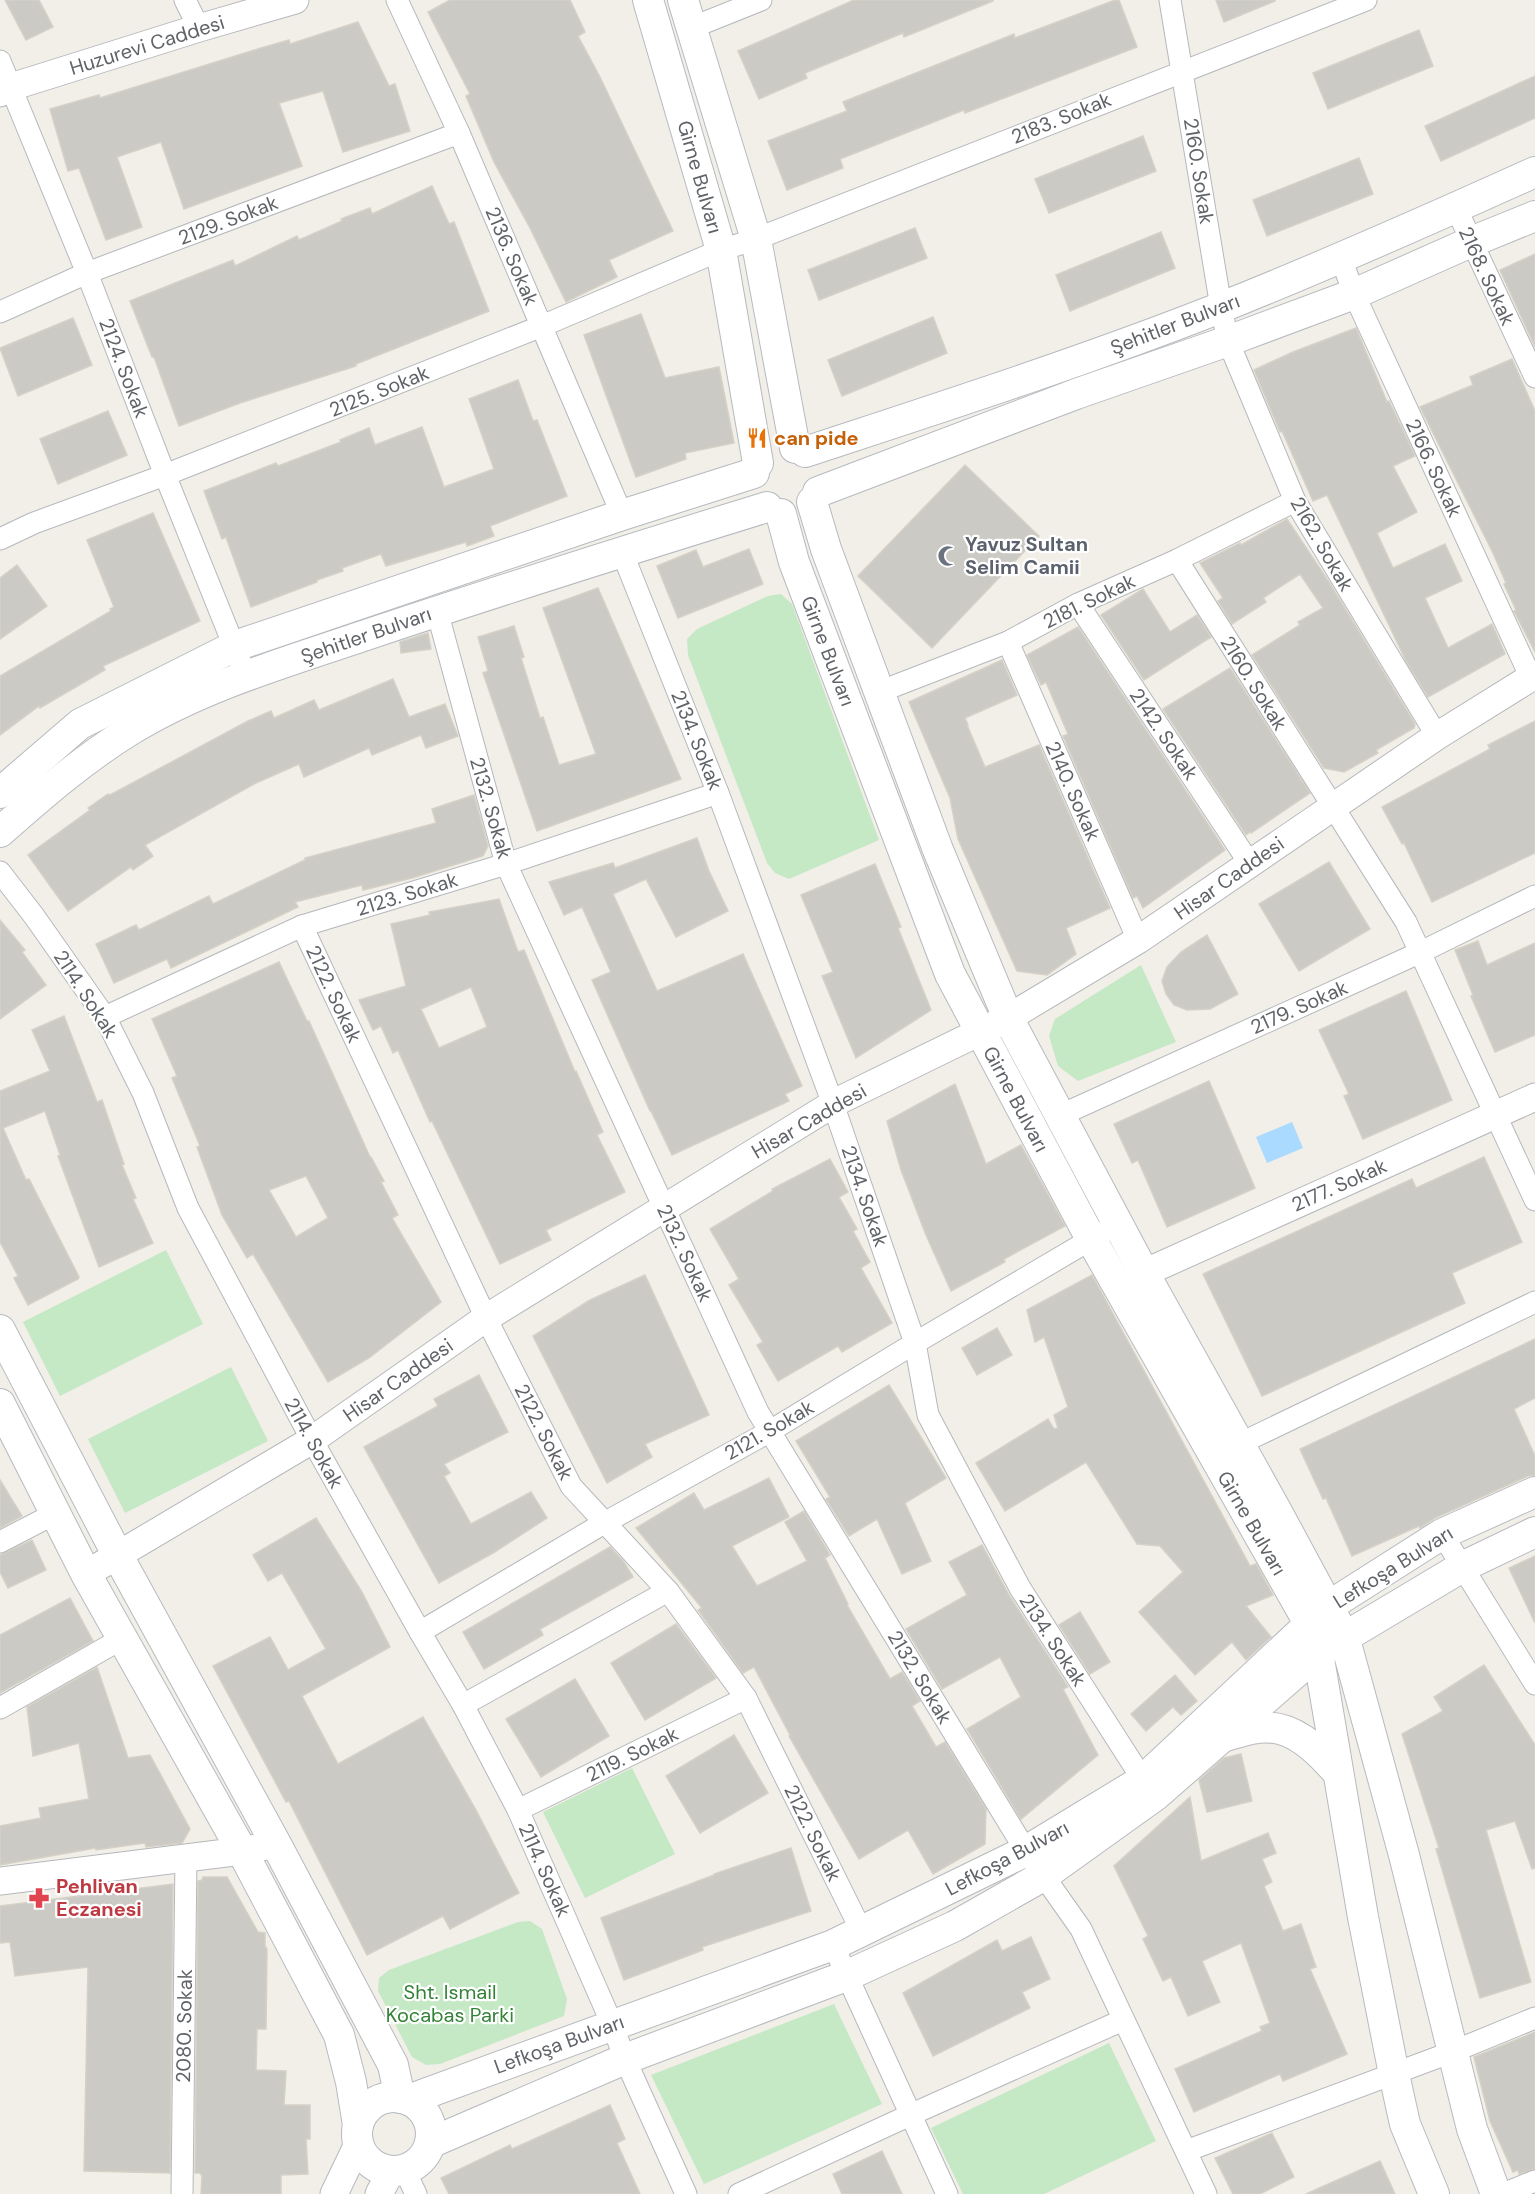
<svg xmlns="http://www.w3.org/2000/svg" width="1535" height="2194" viewBox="0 0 1535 2194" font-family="'DM Sans',sans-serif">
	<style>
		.green { fill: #c5e8c5 }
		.water { fill: #aadaff }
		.building { fill: #cccac5; stroke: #d6d1c6; stroke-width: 1.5; fill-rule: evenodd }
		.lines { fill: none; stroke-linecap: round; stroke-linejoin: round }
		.minor-casing { stroke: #b5b8bc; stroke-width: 23 }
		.tertiary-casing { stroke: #b5b8bc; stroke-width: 29 }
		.secondary-casing { stroke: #b6babf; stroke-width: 32 }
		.minor { stroke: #fff; stroke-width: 21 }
		.tertiary { stroke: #fff; stroke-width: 27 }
		.secondary { stroke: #fff; stroke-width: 30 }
		.labels { text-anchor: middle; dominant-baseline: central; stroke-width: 4.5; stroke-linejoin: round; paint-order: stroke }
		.street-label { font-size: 20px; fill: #5f6368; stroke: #fff }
		.food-label { font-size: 20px; font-weight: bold; fill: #c56008; stroke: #fff; text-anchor: start }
		.worship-label { font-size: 20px; font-weight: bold; fill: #5b616d; stroke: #fff; text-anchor: start }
		.health-label { font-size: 20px; font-weight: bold; fill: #be3a42; stroke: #fff; text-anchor: start }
		.park-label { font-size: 20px; fill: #348238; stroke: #fff }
	</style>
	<rect width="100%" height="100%" fill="#f1efe8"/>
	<g class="green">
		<polygon points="781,594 792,604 879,840 789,879 775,873 767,863 688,655 687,639 697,629 768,596"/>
		<polygon points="1141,965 1176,1042 1078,1081 1058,1066 1049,1036 1055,1019"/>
		<polygon points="166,1250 203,1324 60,1396 23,1322"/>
		<polygon points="231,1367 268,1441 125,1513 88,1439"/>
		<polygon points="632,1768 675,1854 585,1898 543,1812"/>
		<polygon points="530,1921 542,1929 567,1999 564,2016 440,2064 426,2065 412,2057 378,1991 379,1978 389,1970 518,1922"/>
		<polygon points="834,2004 882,2104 704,2184 651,2075"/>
		<polygon points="1109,2043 1156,2141 1044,2194 963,2194 931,2128"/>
	</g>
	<polygon class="water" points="1292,1122 1303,1148 1267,1163 1256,1137"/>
	<g class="building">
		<polygon points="5,0 39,0 53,27 26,40"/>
		<polygon points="450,0 570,0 585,32 578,36 600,77 673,231 609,260 617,277 566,302 530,228 494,162 466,96 470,94 428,12"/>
		<polygon points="854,0 993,0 993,1 904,37 903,33 805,73 807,78 759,99 738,51"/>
		<polygon points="1115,0 1119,0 1137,47 965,113 964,110 840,159 843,168 787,190 768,141 847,111 843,102 1014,34 1015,38"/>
		<polygon points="1216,0 1275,0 1275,1 1224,22"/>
		<polygon points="358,22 389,86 395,84 410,131 343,152 323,91 279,103 302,166 184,209 161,142 117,157 142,227 106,240 79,168 68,171 50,109 99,95 100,98 261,48 289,40 290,44"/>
		<polygon points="1419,30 1433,66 1328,109 1313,73"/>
		<polygon points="1535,76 1535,118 1441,161 1425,126"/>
		<polygon points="1143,136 1156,171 1049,213 1035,179"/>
		<polygon points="1359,158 1373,194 1267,236 1253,200"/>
		<polygon points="432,186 449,224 454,222 489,311 356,364 356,366 240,403 179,426 154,357 152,357 130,301 233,260 235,266 297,236 299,240 342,221 341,219 370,208 372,214"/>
		<polygon points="915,228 927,258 819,300 808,270"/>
		<polygon points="1161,232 1175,268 1070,311 1056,275"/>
		<polygon points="1535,254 1535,347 1500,270"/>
		<polygon points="641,314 665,378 719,367 734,443 685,453 686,459 636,477 584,335"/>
		<polygon points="933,317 947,353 842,396 828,360"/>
		<polygon points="73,318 92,365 18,396 0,348"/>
		<polygon points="1356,328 1387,402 1389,401 1415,456 1393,466 1417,512 1377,533 1393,568 1445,544 1462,581 1425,598 1448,648 1492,624 1505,654 1428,697 1406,661 1327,495 1313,501 1282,431 1280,432 1254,370 1293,352"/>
		<polygon points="1512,359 1535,411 1535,652 1514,611 1516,610 1504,584 1506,583 1493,553 1420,407 1473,385 1470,377"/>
		<polygon points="518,380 533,421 537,420 567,496 490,526 494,536 467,546 466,542 386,566 381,554 342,568 343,571 317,580 317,582 251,607 226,537 222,539 204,491 276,463 278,466 341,442 340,440 369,428 375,445 422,427 444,487 494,469 469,399"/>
		<polygon points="108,411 127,455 58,484 40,439"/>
		<polygon points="965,465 1039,536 932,648 858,576"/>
		<polygon points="153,513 200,621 103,666 105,670 40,708 39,706 0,735 0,676 111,611 110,609 114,607 87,540"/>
		<polygon points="1287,519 1329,582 1415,724 1414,728 1376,750 1378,753 1344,772 1324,768 1252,655 1300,625 1298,622 1323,608 1300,574 1263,598 1266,602 1232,624 1218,601 1223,598 1200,563 1240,543 1241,545"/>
		<polygon points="749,549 763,584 678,618 657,566 696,550 703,567"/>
		<polygon points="17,565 47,606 0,639 0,578"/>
		<polygon points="598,588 681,779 537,831 483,673 488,671 478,637 514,626 524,657 521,658 540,718 543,717 559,765 596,754 543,608"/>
		<polygon points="1143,589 1170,632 1197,615 1211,637 1144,680 1101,615"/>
		<polygon points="1078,627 1225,850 1143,908 1137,896 1133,898 1063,736 1068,734 1046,682 1041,685 1027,655"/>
		<polygon points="428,633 431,649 401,653 400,642"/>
		<polygon points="1002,660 1017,695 965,718 968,725 967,725 985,767 1039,745 1110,908 1066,928 1076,954 1047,975 1017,971 958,839 950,798 909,702"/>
		<polygon points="1230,668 1310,793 1251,833 1250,832 1246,835 1163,709"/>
		<polygon points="393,679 409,717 445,704 458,736 426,748 421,735 372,755 369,748 304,777 299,764 256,783 145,845 153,856 133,870 131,867 68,911 28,855 90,810 88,808 108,794 110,795 248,721 271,711 274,718 314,700 319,710"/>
		<polygon points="1535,721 1535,853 1432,902 1404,843 1402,844 1382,807 1490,749 1488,745"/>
		<polygon points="474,795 488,846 483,856 412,878 363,890 362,885 295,902 298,907 171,968 167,959 114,983 96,944 136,925 139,930 209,896 213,904 305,860 305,858 436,823 432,809"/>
		<polygon points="697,838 709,871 728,911 676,937 646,879 613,894 657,991 743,954 802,1086 785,1094 789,1101 672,1155 651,1111 650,1111 592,980 611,972 582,907 564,915 549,882 613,863 615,868"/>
		<polygon points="1329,862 1370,929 1299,971 1259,904"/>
		<polygon points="875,864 901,927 898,928 931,1010 856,1058 822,976 833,972 801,895"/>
		<path d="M499,899L518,952L524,950L575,1072L576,1071L603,1132L597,1135L625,1192L546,1230L551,1240L500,1264L432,1121L430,1122L398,1050L393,1053L381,1026L373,1030L359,1000L406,986L391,924L430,915L429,912ZM471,987L487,1027L439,1048L421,1009Z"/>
		<polygon points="0,920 25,950 22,952 46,985 0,1019"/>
		<polygon points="1207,935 1238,994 1210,1009 1187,1010 1174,1005 1166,994 1162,981 1167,967 1181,952"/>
		<polygon points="1478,941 1487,965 1535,943 1535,1035 1495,1052 1471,996 1473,995 1455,950"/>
		<path d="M279,962L307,1021H309L370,1157H371L384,1181L381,1182L398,1215L392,1218L441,1302L369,1358L328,1382L253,1254L247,1258L222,1215L197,1147L200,1146L172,1078L177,1076L152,1019ZM306,1176L328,1218L296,1237L269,1190Z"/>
		<polygon points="1406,991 1452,1100 1363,1139 1344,1096 1349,1094 1319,1030"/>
		<polygon points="64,1016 97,1102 102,1100 124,1164 122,1165 136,1198 133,1199 153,1243 99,1267 58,1156 60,1155 45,1111 3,1128 26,1180 29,1179 79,1277 78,1279 28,1305 14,1278 18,1276 0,1242 0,1091 50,1071 32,1030"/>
		<polygon points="1209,1081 1255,1188 1167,1227 1138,1160 1132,1163 1114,1124"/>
		<polygon points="955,1084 986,1164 1021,1145 1065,1226 1004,1259 1005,1262 951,1291 926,1235 901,1170 887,1121"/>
		<polygon points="1484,1157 1522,1242 1452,1273 1465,1303 1262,1396 1203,1274 1412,1179 1416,1188"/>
		<polygon points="830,1159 848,1192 839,1197 857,1229 853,1231 870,1262 861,1268 892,1323 842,1352 838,1346 778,1381 757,1345 763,1342 729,1285 739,1279 710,1229 773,1191 772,1189"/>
		<polygon points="645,1275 709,1415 645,1444 652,1457 607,1483 533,1336 590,1300"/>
		<polygon points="1092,1275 1250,1566 1256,1564 1273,1595 1246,1606 1271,1637 1246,1660 1232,1642 1195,1675 1139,1612 1183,1572 1160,1546 1137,1544 1086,1462 1005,1511 976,1463 1048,1419 1054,1429 1058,1428 1054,1415 1068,1407 1044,1337 1035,1342 1027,1310"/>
		<polygon points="997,1328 1012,1355 977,1375 962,1348"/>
		<polygon points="1535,1339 1535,1398 1514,1409 1535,1456 1535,1475 1528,1476 1435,1518 1420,1528 1419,1526 1352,1556 1326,1498 1323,1499 1300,1449"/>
		<polygon points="479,1375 508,1432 444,1464 450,1473 444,1476 471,1524 531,1492 547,1518 493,1553 439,1583 364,1447 438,1406 434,1399"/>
		<polygon points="889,1385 946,1478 905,1503 931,1561 902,1574 877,1519 849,1536 826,1499 830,1497 796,1441"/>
		<polygon points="769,1478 789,1517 732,1546 757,1586 807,1561 785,1522 804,1511 830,1555 825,1558 848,1604 847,1605 890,1679 902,1672 920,1701 912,1706 936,1747 945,1742 986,1809 985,1844 933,1874 908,1830 859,1859 789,1736 790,1735 754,1667 743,1673 698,1610 702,1608 636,1528 694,1493 704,1510"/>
		<polygon points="0,1480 22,1516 0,1528"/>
		<polygon points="316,1518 362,1592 390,1647 302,1696 338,1764 423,1717 476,1810 519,1893 450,1929 443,1916 367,1955 289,1801 286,1802 213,1666 270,1637 288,1670 326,1649 282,1573 268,1581 253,1555"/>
		<polygon points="32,1540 46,1570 8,1588 0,1572 0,1555"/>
		<polygon points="982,1545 1009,1595 1068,1687 1063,1689 1098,1755 1021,1819 967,1729 1021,1697 1000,1657 942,1689 906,1629 967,1595 949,1562"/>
		<polygon points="610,1547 624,1562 633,1577 540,1629 543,1635 484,1669 463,1632"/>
		<polygon points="1535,1556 1535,1623 1509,1568"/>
		<polygon points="70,1598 93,1641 0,1693 0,1635"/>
		<polygon points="1080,1612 1110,1662 1090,1674 1059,1625"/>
		<polygon points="676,1624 716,1678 645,1720 611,1663"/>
		<polygon points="1484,1665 1535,1745 1535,1868 1532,1869 1515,1821 1486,1830 1531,1982 1480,1998 1436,1849 1439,1848 1402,1734 1443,1711 1434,1697"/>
		<polygon points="97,1667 128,1758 150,1755 190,1829 182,1843 146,1847 145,1843 96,1850 96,1848 0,1865 0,1826 41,1818 39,1808 89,1799 79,1743 33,1756 27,1707"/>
		<polygon points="1175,1675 1197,1701 1181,1715 1173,1707 1146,1731 1131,1714"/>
		<polygon points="575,1679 609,1736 541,1777 506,1719"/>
		<polygon points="734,1735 768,1793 700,1833 666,1776"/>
		<polygon points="1241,1754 1252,1801 1207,1812 1199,1780 1224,1758"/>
		<polygon points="1190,1797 1201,1861 1268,1833 1276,1853 1262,1859 1272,1882 1264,1886 1283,1931 1301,1924 1316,1967 1310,1969 1347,2054 1283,2081 1280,2074 1194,2112 1175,2069 1262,2031 1260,2027 1270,2023 1241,1943 1202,1961 1220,2002 1188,2016 1171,1977 1163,1981 1143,1939 1148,1936 1114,1866"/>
		<polygon points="791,1848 811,1911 702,1947 703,1950 624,1980 601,1918 714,1875 714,1874"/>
		<polygon points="203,1877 227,1877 258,1932 265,1933 265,1946 267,1949 266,2029 257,2029 256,2070 286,2071 284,2105 310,2105 310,2139 306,2139 308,2174 281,2175 281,2194 201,2194 202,2176 200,2173 195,2173 198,1881 202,1880"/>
		<polygon points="173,1884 170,2173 84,2171 88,1967 15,1976 10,1942 0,1943 0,1906"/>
		<polygon points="1031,1937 1050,1979 1022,1992 1030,2008 933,2056 903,1993 997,1940 1002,1951"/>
		<polygon points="1535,2032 1535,2169 1519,2174 1518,2170 1513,2172 1490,2121 1474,2057"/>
		<polygon points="610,2105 625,2139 617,2143 640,2194 449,2194 441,2178 510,2145 512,2149"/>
		<polygon points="1272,2133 1294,2177 1260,2194 1233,2194 1215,2158"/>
		<polygon points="882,2151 902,2194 842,2194 833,2174"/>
		<polygon points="1380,2161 1395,2194 1306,2194"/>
	</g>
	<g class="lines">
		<g class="minor-casing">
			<g id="minor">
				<polyline points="185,0 199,28"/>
				<polyline points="397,0 459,133 622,515"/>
				<polyline points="1170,0 1221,307 1228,341 1295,501 1437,736"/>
				<polyline points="691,28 761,0"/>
				<polyline points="0,61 87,273 165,475 246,676"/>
				<polyline points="1456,208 1535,377"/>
				<polyline points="1341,258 1354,294 1531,678"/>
				<polyline points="0,312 87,273 459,133"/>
				<polyline points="0,539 34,523 165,475 542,326 721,250 756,239 1366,0"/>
				<polyline points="622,552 718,793 833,1104 915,1343 928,1415 1020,1588 1143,1780"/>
				<polyline points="1177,560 1406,922 1535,1200"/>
				<polyline points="1078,604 1250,864"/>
				<polyline points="437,611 506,864 758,1412 1026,1851 1081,1929 1206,2194"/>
				<polyline points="1008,642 1138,940"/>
				<polyline points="879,692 1008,642 1078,604 1177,560 1295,501"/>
				<polyline points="0,872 34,916 105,1017 143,1093 188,1208 312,1440 420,1632 463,1705 518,1810 612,2024 625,2059 686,2194"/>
				<polyline points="302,926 486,1318 571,1486 668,1591 746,1698 862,1932"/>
				<polyline points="105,1017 302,926 506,864 718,793"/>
				<polyline points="1061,1115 1421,952 1535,896"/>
				<polyline points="1239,1444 1535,1302"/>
				<polyline points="1442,1534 1535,1684"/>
				<polyline points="0,1542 56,1513"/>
				<polyline points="420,1632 604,1523 767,1433 915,1343 1117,1224"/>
				<polyline points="463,1705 668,1591"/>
				<polyline points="0,1708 123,1638"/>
				<polyline points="518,1810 746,1698"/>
				<polyline points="833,1945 947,2194"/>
				<polyline points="1186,2151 1452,2052 1535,2018"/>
				<polyline points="404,2169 416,2194"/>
				<polyline points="182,2194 186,1857"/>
				<polyline points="739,2194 910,2115 1123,2020"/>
				<polyline points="1503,2194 1535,2181"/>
			</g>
		</g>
		<g class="tertiary-casing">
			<g id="tertiary">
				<polyline points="0,93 11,87 199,28 295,0"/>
				<polyline points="1144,1273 1535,1097"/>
				<polyline points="86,1574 312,1440 486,1318 836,1102 1008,1018 1138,940 1437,736 1535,675"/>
				<polyline points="0,1881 242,1851 276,1844"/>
				<polyline points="334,2194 358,2144"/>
				<polyline points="379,2194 391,2171"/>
			</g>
		</g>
		<g class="secondary-casing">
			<g id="secondary">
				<polyline points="648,0 721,250 758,463"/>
				<polyline points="683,0 756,239 795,448"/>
				<path d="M805,452C945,406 1085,361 1222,307C1327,265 1431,219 1535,172"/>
				<polyline points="818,492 1076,394 1228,341 1354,294 1471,242 1535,216"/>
				<polyline points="812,502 826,549 938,850 1008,1018 1144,1273 1276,1510 1344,1636 1404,1855 1472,2129 1496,2194"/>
				<polyline points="781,514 794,562 950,974 1091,1239 1309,1623 1318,1653 1363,1917 1394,2074 1405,2124 1434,2194"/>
				<polyline points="0,793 80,724 235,646 622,515 754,473"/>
				<path d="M0,832C41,796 82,760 129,731C202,686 287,662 369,634C501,590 634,548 767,507"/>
				<polyline points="0,1330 118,1556 276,1844 393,2065 400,2098"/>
				<polyline points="0,1404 86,1574 242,1851 339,2035 351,2082 358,2125"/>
				<path d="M1226,1736C1236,1733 1247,1729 1258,1728C1292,1723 1318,1750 1338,1773"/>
				<circle cx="394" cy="2134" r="37"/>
				<polyline points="408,2100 833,1945 1026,1851 1143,1780 1329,1606 1442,1534 1535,1492"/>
				<polyline points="430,2143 625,2059 846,1976 955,1926 1043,1876 1156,1795 1318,1653 1462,1567 1535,1532"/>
			</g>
		</g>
		<use href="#minor" class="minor"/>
		<use href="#tertiary" class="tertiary"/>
		<use href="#secondary" class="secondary"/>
	</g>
	<defs>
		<g id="restaurant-bare" transform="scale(1.62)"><path d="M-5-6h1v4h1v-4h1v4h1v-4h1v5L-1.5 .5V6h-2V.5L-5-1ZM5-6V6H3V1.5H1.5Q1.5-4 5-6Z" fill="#e8710a" stroke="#fff" stroke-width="2.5" paint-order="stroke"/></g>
		<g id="mosque-bare" transform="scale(1.62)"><path d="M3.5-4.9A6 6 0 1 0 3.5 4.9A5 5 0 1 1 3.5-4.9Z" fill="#6b7280" stroke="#fff" stroke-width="2.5" paint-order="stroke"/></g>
		<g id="pharmacy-bare" transform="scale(1.62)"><path d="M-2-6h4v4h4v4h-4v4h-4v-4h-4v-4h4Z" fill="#e0444e" stroke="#fff" stroke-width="2.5" paint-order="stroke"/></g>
	</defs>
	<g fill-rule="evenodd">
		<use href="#restaurant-bare" x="757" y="438"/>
		<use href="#mosque-bare" x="948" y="556"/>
		<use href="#pharmacy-bare" x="39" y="1898"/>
	</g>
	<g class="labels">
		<g class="street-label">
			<text transform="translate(147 45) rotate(-17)">Huzurevi Caddesi</text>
			<text transform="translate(1061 118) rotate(-22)">2183. Sokak</text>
			<text transform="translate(1199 171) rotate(81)">2160. Sokak</text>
			<text transform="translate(700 177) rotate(74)">Girne Bulvarı</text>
			<text transform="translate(228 220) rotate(-21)">2129. Sokak</text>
			<text transform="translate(512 256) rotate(67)">2136. Sokak</text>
			<text transform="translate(1487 276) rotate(65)">2168. Sokak</text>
			<text transform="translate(1175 324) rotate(-21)">Şehitler Bulvarı</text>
			<text transform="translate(124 368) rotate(69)">2124. Sokak</text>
			<text transform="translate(379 391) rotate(-22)">2125. Sokak</text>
			<text transform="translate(1434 468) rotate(65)">2166. Sokak</text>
			<text transform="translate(1322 544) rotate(60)">2162. Sokak</text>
			<text transform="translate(1089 601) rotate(-26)">2181. Sokak</text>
			<text transform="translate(366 635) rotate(-19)">Şehitler Bulvarı</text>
			<text transform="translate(828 651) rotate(69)">Girne Bulvarı</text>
			<text transform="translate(1254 683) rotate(58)">2160. Sokak</text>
			<text transform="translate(1164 734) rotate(56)">2142. Sokak</text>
			<text transform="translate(697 740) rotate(68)">2134. Sokak</text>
			<text transform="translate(1073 791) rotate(66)">2140. Sokak</text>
			<text transform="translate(491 808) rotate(74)">2132. Sokak</text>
			<text transform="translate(1229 878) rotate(-35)">Hisar Caddesi</text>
			<text transform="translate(407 894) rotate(-17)">2123. Sokak</text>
			<text transform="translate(86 994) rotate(57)">2114. Sokak</text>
			<text transform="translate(334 994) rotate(65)">2122. Sokak</text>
			<text transform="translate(1299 1007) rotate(-24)">2179. Sokak</text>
			<text transform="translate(1016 1099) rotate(62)">Girne Bulvarı</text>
			<text transform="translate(809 1121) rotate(-30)">Hisar Caddesi</text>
			<text transform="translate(1339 1185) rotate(-24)">2177. Sokak</text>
			<text transform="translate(865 1196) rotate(71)">2134. Sokak</text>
			<text transform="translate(685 1253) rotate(65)">2132. Sokak</text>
			<text transform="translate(398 1380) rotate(-35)">Hisar Caddesi</text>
			<text transform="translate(769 1430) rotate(-30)">2121. Sokak</text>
			<text transform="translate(544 1432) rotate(63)">2122. Sokak</text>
			<text transform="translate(314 1443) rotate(61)">2114. Sokak</text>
			<text transform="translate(1252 1523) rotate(60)">Girne Bulvarı</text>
			<text transform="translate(1393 1567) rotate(-32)">Lefkoşa Bulvarı</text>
			<text transform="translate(1053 1640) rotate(57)">2134. Sokak</text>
			<text transform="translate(920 1677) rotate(59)">2132. Sokak</text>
			<text transform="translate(632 1754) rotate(-26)">2119. Sokak</text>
			<text transform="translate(813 1833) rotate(64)">2122. Sokak</text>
			<text transform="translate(1007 1858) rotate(-28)">Lefkoşa Bulvarı</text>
			<text transform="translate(545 1870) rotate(66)">2114. Sokak</text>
			<text transform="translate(184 2026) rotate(-89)">2080. Sokak</text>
			<text transform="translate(559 2044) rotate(-20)">Lefkoşa Bulvarı</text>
		</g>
		<g class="food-label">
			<text x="774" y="438">can pide</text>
		</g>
		<g class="worship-label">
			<text x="965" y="544">Yavuz Sultan<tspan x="965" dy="23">Selim Camii</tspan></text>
		</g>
		<g class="health-label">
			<text x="56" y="1886">Pehlivan<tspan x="56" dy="23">Eczanesi</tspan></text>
		</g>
		<g class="park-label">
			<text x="450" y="1992">Sht. Ismail<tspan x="450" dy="23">Kocabas Parki</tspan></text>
		</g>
	</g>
</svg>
